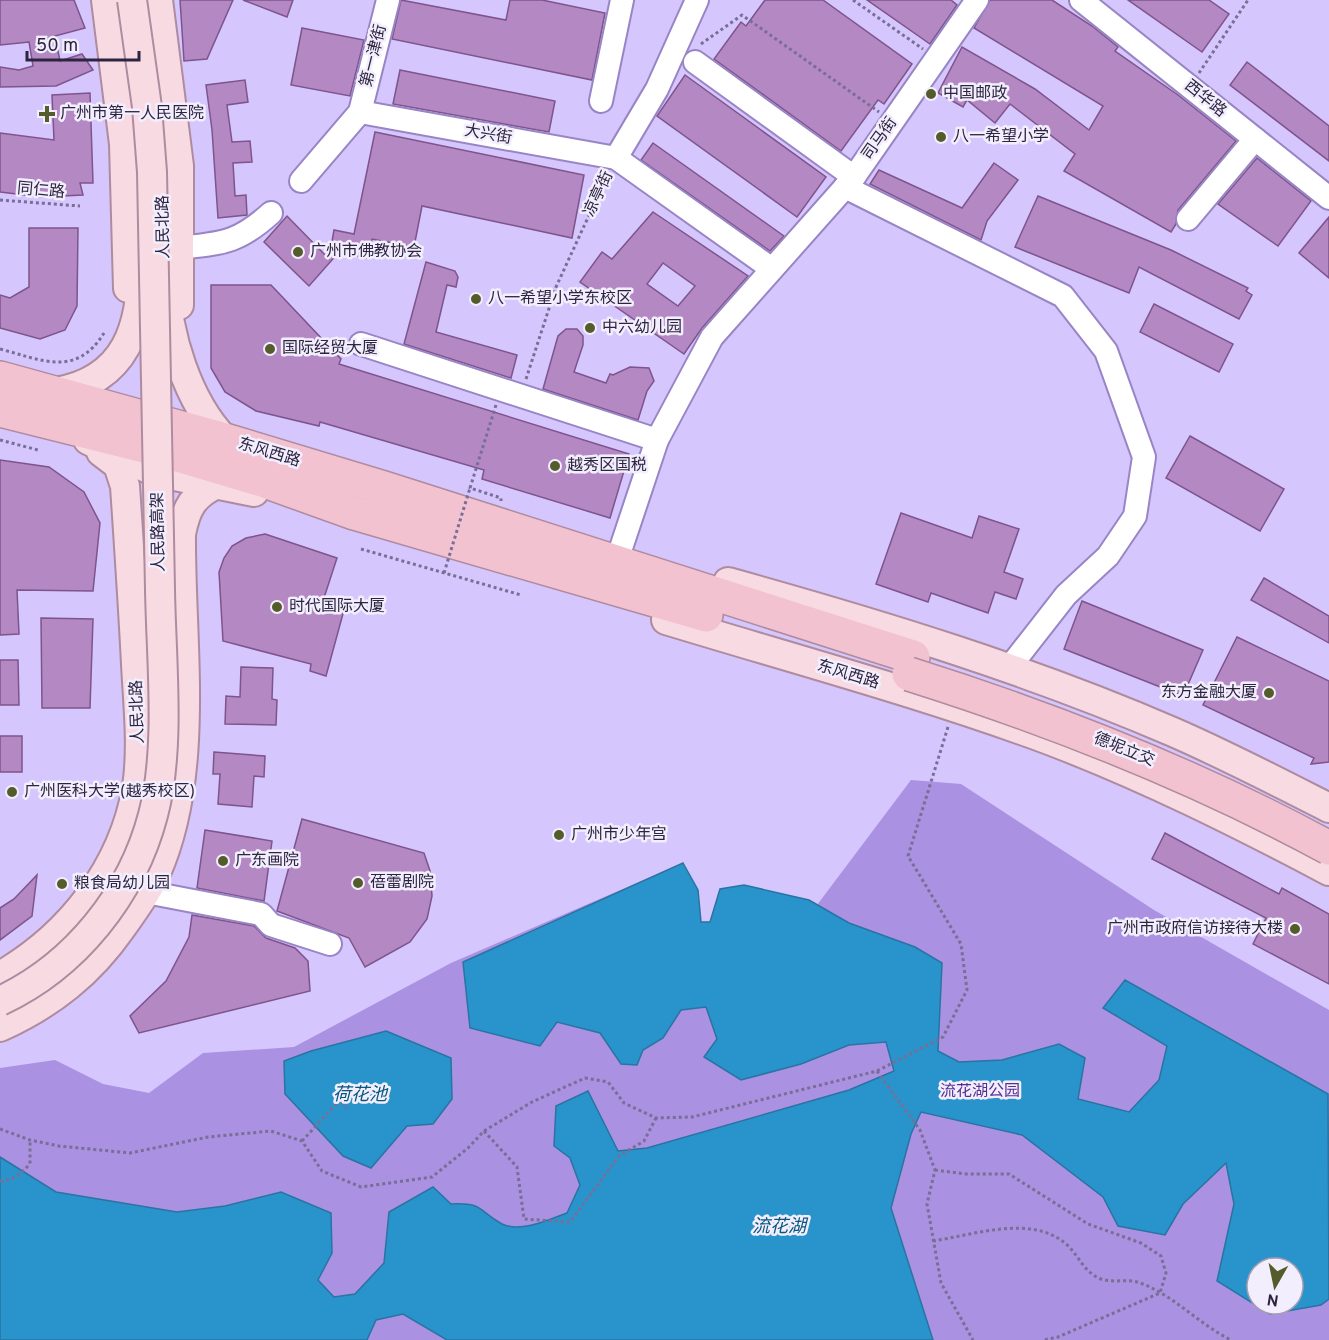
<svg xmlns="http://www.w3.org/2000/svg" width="1329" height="1340" viewBox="0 0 1329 1340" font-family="Overpass,'Noto Sans SC',sans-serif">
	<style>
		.green { fill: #aa91e1; fill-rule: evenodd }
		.water { fill: #2994cc; stroke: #2a73a2; stroke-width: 1.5; fill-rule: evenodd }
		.building { fill: #b488c3; stroke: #7e548c; stroke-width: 1.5; fill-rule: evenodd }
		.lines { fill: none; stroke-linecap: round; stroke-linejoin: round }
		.minor-casing { stroke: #9985c6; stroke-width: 26 }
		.major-casing { stroke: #ae8b9e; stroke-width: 32 }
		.highway-casing { stroke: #ae8b9e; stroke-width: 36 }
		.path { stroke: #796e95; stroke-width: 3; stroke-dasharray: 3 3; stroke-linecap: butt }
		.minor { stroke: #fff; stroke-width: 22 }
		.major { stroke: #f8dae3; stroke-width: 28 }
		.highway { stroke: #f3c2d1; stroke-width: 33 }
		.major-bridge-casing { stroke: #ae8b9e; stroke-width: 32; stroke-linecap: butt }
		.highway-bridge-casing { stroke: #ae8b9e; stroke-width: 36; stroke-linecap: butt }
		.path-bridge { stroke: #796e95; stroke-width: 3; stroke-dasharray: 3 3; stroke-linecap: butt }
		.major-bridge { stroke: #f8dae3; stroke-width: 28 }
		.highway-bridge { stroke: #f3c2d1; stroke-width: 33 }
		.poi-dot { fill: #535c2a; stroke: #f2eefd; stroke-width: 2 }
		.labels { text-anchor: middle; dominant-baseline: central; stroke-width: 5; stroke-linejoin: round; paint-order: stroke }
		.street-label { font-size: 16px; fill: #2d253f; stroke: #f2eefd }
		.poi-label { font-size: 16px; fill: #2d253f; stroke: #f2eefd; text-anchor: start }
		.park-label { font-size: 16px; fill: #562f92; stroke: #f2eefd }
		.water-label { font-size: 18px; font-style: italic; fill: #05577d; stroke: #f2eefd }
	</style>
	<rect width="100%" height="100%" fill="#d5c6fd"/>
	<path class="green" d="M911,780L961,784L1154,910L1329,1010V1340H0V1068L55,1060L103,1084L149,1093L203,1053L294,1047L451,963L683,863L698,890L701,922H710L720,889L744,885L814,909ZM1257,1268H1293V1304H1257Z"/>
	<g class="water">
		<path d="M683,863L698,890L701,922H710L720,889L744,885L809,900L849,923L915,947L942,963L938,1051L959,1062L1002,1060L1059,1044L1085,1058L1078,1099L1129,1112L1159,1080L1167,1046L1103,1008L1125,980L1328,1094L1329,1299L1321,1305L1270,1314L1217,1281L1234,1204L1226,1163L1183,1204L1165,1235L1118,1226L1103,1197L1022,1135L921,1112L911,1134L891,1208L933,1340H447L403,1314L376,1320L367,1340H0V1157L56,1192L177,1212L225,1206L281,1192L331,1213L332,1253L318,1280L334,1297L355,1294L384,1263L389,1212L433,1187L451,1204C484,1202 478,1211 502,1224C521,1233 548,1220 567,1213L580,1185L570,1158L554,1146L556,1106L588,1091L618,1151L647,1148L849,1090L894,1071L886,1042L849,1045L801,1064L741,1080L704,1057L717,1039L706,1007L681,1010L663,1038L643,1050L637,1065L621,1064L600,1033L557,1022L540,1046L470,1028L463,962ZM1257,1268H1293V1304H1257Z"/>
		<polygon points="386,1031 451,1058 452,1099 433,1124 407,1126 371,1168 343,1156 285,1094 284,1061 311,1051"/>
	</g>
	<g class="building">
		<polygon points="0,0 74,0 85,28 55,36 60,61 82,54 93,70 56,86 0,87 0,67 19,70 33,66 29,42 0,45"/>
		<polygon points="180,0 233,0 207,59 184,61"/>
		<polygon points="243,0 293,0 287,17"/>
		<polygon points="401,0 506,20 510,0 542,0 605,13 592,80 392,39"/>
		<polygon points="765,0 823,0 912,64 884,104 878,100 841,151 714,59 741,22 746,26"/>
		<polygon points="867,0 951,0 957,5 930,44"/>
		<polygon points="990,0 1052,0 1092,26 1118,47 1115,51 1178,95 1236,141 1178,210 1176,224 1171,232 1064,171 1075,154 1010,104 995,123 967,100 963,107 938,93 962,47 1035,89 1089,130 1103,106 974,28"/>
		<polygon points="1128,0 1209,0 1229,14 1202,52"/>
		<polygon points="302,28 364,40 350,96 291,85"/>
		<polygon points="1247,62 1329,126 1329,161 1230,85"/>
		<polygon points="400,70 555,101 549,132 393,104"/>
		<polygon points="685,75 826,177 797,217 657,116"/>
		<polygon points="245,80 248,102 227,105 232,142 250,141 252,162 233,163 235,196 246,195 247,215 218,218 212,130 206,85"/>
		<polygon points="90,93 93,183 80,183 83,195 41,197 0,192 0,133 54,140 52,95"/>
		<polygon points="375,132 584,175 572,238 422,206 414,247 372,239 368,258 339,252 309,286 264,242 287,216 329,259 334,230 354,234"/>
		<polygon points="653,143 784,236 770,251 641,160"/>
		<polygon points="1257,158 1311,201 1278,246 1218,204"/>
		<polygon points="994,163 1018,180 987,221 981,240 870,184 879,170 962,208"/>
		<polygon points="1038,196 1171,250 1248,288 1246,291 1252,295 1239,319 1139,267 1129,293 1015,247"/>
		<path d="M653,212L748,276L702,328L684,354L580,282L602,252L612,259ZM663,263L695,286L678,306L647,284Z"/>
		<polygon points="1329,217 1329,278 1299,253"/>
		<polygon points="29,228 78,228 77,306 65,330 40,339 0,328 0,295 10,298 29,287"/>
		<polygon points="426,262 455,271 458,277 456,287 447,285 436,332 517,355 511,378 404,344"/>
		<polygon points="211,285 271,285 341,359 339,364 629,454 610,518 482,479 484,470 320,422 319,426 256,411 225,392 211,368"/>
		<polygon points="1154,304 1233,344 1219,372 1140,332"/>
		<polygon points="566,329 577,329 583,336 583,345 574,372 606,383 610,374 613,375 630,367 649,368 654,381 647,391 638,420 543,389 558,336"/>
		<polygon points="1190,436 1284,489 1260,531 1166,478"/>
		<polygon points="0,460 49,467 84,492 100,523 93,591 17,590 19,634 0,635"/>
		<polygon points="901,513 972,538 979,516 1019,529 1004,572 1023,579 1016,599 995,592 988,613 931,593 928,602 876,584"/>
		<polygon points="265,534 337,558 322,604 344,610 326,676 310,671 311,664 223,641 219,572 224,558 232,546 246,538"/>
		<polygon points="1264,578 1329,616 1329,643 1251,600"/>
		<polygon points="1082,601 1203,650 1183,696 1064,649"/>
		<polygon points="41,618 93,619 90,708 42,708"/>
		<polygon points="1237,637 1329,681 1329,762 1311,764 1314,758 1203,705"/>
		<polygon points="0,660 18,660 19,705 0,705"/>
		<polygon points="241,667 273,668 272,699 277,700 276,725 225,724 226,696 240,697"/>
		<rect x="0" y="736" width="22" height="36"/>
		<polygon points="214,752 265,756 264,777 254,776 252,807 218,804 220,774 213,774"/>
		<polygon points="302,819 424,853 430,871 432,896 427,919 410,942 365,967 349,938 277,911"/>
		<polygon points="205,830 272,841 264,901 197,888"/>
		<polygon points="1165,833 1279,894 1282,888 1329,914 1329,984 1253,944 1266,918 1152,859"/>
		<polygon points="37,875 32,916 0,940 0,908 14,899"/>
		<polygon points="192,915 254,926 266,938 295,948 308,961 310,991 139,1033 130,1016 166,981 189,937"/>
	</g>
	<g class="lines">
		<g class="minor-casing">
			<g id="minor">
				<polyline points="1081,0 1329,198"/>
				<polyline points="695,62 854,177"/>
				<polyline points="601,101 622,0"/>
				<polyline points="360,112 616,158 772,269"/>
				<polyline points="616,158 657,89 697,0"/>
				<polyline points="301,181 360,112 388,0"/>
				<polyline points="845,187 1063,296 1106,351 1144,457 1135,516 1108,556 1066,595 1009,668"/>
				<polyline points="1188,219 1255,139"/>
				<path d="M180,248C223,243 238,243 271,213"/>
				<polyline points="361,344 657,440"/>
				<polyline points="619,554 657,440 712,337 854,177 977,0"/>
				<polyline points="146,892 261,914 271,925 330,944"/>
			</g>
		</g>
		<g class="major-casing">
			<g id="major">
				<polyline points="106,0 124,144 128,288"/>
				<polyline points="158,0 179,166 179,305"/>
				<path d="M165,280C167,334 187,401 225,440"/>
				<path d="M56,392C127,380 142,326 142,262"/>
				<polyline points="88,440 155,472 254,492"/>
				<path d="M728,582C879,624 1030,670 1173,732C1226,755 1278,782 1329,808"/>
				<path d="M666,620C794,659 924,694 1049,740C1146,777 1238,823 1329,871"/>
				<path d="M0,976C70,936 123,868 137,787C143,747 138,704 136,664C133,604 129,545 125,486L118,465L101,452"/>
				<path d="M0,1027C51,1004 90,973 122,927C134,910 147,893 156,873C201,772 180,641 181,534C186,508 193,495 217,484"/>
			</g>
		</g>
		<g class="highway-casing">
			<g id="highway">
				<polyline points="0,378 225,440 384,488 913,657"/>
				<polyline points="0,410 164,451 262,480 354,513 706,615"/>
			</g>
		</g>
		<g class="path">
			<polyline points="853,0 923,49"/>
			<polyline points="701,44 742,15 879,112"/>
			<polyline points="1199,73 1248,0"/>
			<polyline points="0,200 80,206"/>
			<path d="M0,349C42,360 76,378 104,333"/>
			<polyline points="526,379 556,287 608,174"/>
			<polyline points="496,405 470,488 501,498 501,501"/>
			<polyline points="0,440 38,450"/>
			<polyline points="361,549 521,595"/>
			<polyline points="877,1071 920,1130 935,1170 927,1204 941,1283 973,1340"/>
			<polyline points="334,1093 347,1108"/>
			<polyline points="0,1129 30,1140 59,1146 130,1153 208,1137 271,1131 302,1141 322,1171 361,1187 432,1177 468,1148 484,1131 532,1102 585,1078 608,1082 624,1103 656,1118 692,1117 877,1071 943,1037 967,990 961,944 908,856 948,727"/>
			<polyline points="484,1131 517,1167 524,1219 570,1222 619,1156 644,1141 656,1118"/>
			<polyline points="302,1141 340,1100"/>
			<polyline points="935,1170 966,1174 1009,1174 1088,1224 1141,1243 1161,1256 1166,1273 1160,1293 1058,1337 1043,1340"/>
			<path d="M0,1181C15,1180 20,1174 30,1164V1140"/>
			<path d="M933,1241C973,1235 1032,1214 1066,1244C1079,1255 1083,1272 1101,1279C1113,1283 1126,1279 1137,1282C1172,1293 1198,1324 1231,1340"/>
		</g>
		<use href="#minor" class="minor"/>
		<use href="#major" class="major"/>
		<use href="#highway" class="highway"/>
		<g class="major-bridge-casing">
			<path id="major-bridge" d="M0,1001C75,966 132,895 153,815C171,748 161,659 160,589C158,450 155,311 152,172L147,107L132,0"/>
		</g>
		<g class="highway-bridge-casing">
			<path id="highway-bridge" d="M909,674C1055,720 1195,775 1329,848"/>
		</g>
		<polyline class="path-bridge" points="444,573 470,488"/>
		<use href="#major-bridge" class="major-bridge"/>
		<use href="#highway-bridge" class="highway-bridge"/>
	</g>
	<g class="poi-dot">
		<circle cx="931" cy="94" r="6"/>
		<path d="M44 105h6v6h6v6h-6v6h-6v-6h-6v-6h6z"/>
		<circle cx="941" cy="137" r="6"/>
		<circle cx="298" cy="252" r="6"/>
		<circle cx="476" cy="299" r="6"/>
		<circle cx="590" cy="328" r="6"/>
		<circle cx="270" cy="349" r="6"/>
		<circle cx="555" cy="466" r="6"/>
		<circle cx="277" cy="607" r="6"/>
		<circle cx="1269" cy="693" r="6"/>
		<circle cx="12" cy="792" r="6"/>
		<circle cx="559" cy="835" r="6"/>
		<circle cx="223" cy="861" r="6"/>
		<circle cx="358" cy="883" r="6"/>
		<circle cx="62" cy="884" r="6"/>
		<circle cx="1295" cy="929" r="6"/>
	</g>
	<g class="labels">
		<g class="street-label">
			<text transform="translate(374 56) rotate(-76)">第一津街</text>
			<text transform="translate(1205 99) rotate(39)">西华路</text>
			<text transform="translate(488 135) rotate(10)">大兴街</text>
			<text transform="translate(880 139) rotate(-55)">司马街</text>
			<text transform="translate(41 191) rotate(5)">同仁路</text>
			<text transform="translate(599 194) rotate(-65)">凉亭街</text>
			<text transform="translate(164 227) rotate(-91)">人民北路</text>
			<text transform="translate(269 453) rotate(17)">东风西路</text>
			<text transform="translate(159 532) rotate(-91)">人民路高架</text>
			<text transform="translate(848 675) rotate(17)">东风西路</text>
			<text transform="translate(138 712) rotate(-92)">人民北路</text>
			<text transform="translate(1124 750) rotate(22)">德坭立交</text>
		</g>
		<g class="poi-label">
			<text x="943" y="94">中国邮政</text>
			<text x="60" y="114">广州市第一人民医院</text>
			<text x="953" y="137">八一希望小学</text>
			<text x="310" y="252">广州市佛教协会</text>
			<text x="488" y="299">八一希望小学东校区</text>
			<text x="602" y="328">中六幼儿园</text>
			<text x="282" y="349">国际经贸大厦</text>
			<text x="567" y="466">越秀区国税</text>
			<text x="289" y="607">时代国际大厦</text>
			<text x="1257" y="693" text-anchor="end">东方金融大厦</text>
			<text x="24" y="792">广州医科大学(越秀校区)</text>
			<text x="571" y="835">广州市少年宫</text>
			<text x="235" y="861">广东画院</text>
			<text x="370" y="883">蓓蕾剧院</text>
			<text x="74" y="884">粮食局幼儿园</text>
			<text x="1283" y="929" text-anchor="end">广州市政府信访接待大楼</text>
		</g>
		<g class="park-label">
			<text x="980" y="1092">流花湖公园</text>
		</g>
		<g class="water-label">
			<text x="360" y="1095">荷花池</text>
			<text x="779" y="1227">流花湖</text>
		</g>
	</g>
	<g transform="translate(1275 1286) rotate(189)"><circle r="28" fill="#f2eefd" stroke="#a39eb1" stroke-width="1.5"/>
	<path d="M0-4.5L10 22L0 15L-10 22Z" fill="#535c2a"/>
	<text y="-9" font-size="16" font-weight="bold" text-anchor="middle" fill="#2d253f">N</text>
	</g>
	<path d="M27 51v9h112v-9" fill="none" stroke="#2d253f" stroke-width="3"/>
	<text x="36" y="51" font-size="18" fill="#2d253f" stroke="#f2eefd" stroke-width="4.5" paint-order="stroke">50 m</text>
</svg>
